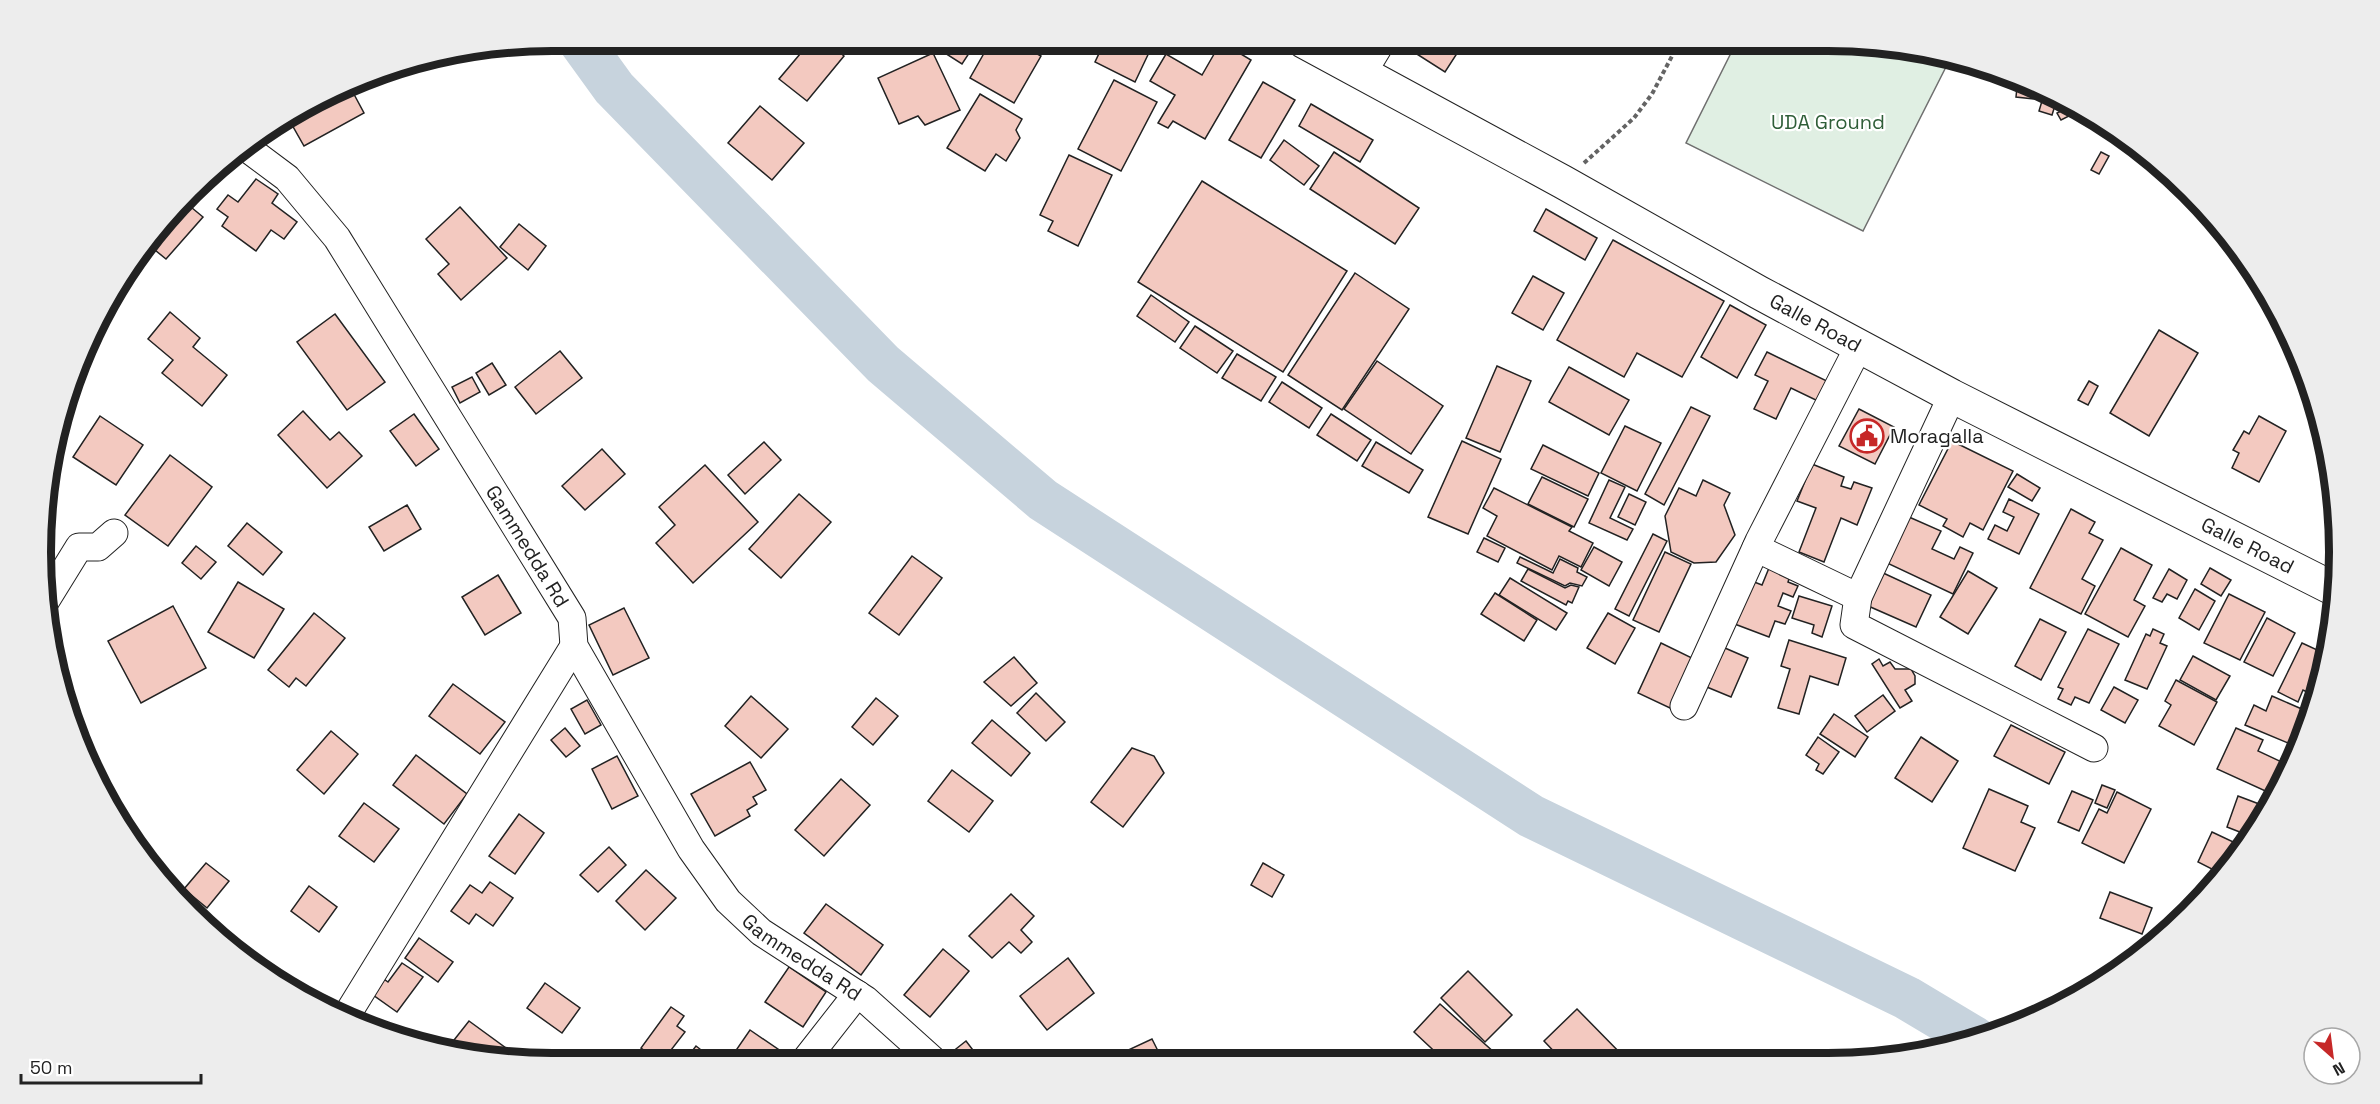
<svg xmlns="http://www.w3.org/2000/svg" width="2380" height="1104" viewBox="0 0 2380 1104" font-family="'Space Grotesk',sans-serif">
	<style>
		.green { fill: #e0efe3; stroke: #6f6f6f; stroke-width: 1.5 }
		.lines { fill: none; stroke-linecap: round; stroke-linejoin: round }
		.river { stroke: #c7d3dd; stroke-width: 44 }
		.building { fill: #f3c9c0; stroke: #222; stroke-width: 1.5 }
		.minor-casing { stroke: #222; stroke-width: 29 }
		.highway-casing { stroke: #222; stroke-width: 35 }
		.path { stroke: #646464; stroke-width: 4; stroke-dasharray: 4.5 3; stroke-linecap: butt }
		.minor { stroke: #fff; stroke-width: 27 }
		.highway { stroke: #fff; stroke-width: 33 }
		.labels { text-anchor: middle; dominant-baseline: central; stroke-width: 4.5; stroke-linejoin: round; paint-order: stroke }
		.park-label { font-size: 20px; fill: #2f5e38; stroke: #fff }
		.street-label { font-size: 20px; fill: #222; stroke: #fff }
		.poi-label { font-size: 20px; fill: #222; stroke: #fff; text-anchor: start }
		.rim { fill: none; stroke: #222; stroke-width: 8 }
	</style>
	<rect width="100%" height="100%" fill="#fff"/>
	<path class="green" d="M1737,41C1805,40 1885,38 1951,57L1863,231L1686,143Z"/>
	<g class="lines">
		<polyline class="river" points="580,41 614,88 883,364 1043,500 1531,816 1907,998 1974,1038"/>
	</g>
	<g class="building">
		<polygon points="811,41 826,41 844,56 807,101 779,79"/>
		<polygon points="839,41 867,41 855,54"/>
		<polygon points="926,41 977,41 962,64"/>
		<polygon points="991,41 1014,41 1041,56 1014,103 970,78"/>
		<polygon points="1105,41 1154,42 1135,82 1095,62"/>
		<polygon points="1399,41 1465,41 1445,72 1398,42"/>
		<polygon points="1221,42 1251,60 1205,139 1173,121 1168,128 1158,123 1175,95 1150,81 1166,54 1202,75"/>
		<polygon points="933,53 960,110 925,125 918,116 899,124 878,78"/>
		<polygon points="1114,80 1157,102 1121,171 1078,149"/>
		<polygon points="1263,82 1295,100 1261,158 1229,140"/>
		<polygon points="349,85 364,113 304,146 287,116"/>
		<polygon points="2017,87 2037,89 2035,99 2016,97"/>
		<polygon points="980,94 1022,119 1016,130 1020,138 1006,161 996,154 985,171 947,148"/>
		<polygon points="2050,97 2057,99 2052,115 2039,111 2042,101 2048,103"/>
		<polygon points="1311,104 1373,140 1360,162 1299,126"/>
		<polygon points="760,106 804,143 772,180 728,143"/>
		<polygon points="2067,108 2071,115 2061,120 2057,113"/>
		<polygon points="1284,140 1319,166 1304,185 1270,160"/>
		<polygon points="1334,152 1419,208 1395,244 1310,189"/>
		<polygon points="2101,152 2109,156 2099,174 2091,170"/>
		<polygon points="1069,155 1112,175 1078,246 1048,231 1053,221 1040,215"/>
		<polygon points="256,179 278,194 272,203 297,222 284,239 271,230 256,251 222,226 228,217 217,209 228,195 238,202"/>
		<polygon points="1202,181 1347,271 1283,372 1138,282"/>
		<polygon points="186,203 203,217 166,259 150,246"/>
		<polygon points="460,207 507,258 461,300 438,274 449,264 426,239"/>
		<polygon points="1546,209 1597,238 1585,260 1534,231"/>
		<polygon points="519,224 546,246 528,270 500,247"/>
		<polygon points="1613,240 1724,301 1682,377 1637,353 1624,377 1557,340"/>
		<polygon points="1355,273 1409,309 1342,410 1288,375"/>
		<polygon points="1533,276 1564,293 1543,330 1512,313"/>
		<polygon points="1151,295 1189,322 1175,342 1137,316"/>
		<polygon points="1730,305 1766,325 1737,378 1701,357"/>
		<polygon points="170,312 200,338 193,347 227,375 202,406 162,373 173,360 148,339"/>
		<polygon points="335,314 385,382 347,410 297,342"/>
		<polygon points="1195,326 1233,351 1217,373 1180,348"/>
		<polygon points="2159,330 2198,353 2149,436 2110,413"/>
		<polygon points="560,351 582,378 536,414 515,387"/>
		<polygon points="1767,352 1831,383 1822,403 1791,388 1776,419 1754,409 1768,381 1755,375"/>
		<polygon points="1237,354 1276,377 1261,401 1222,378"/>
		<polygon points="1377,361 1443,406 1411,454 1344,409"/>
		<polygon points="492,363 506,385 489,395 476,373"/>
		<polygon points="1497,366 1531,381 1500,452 1466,438"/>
		<polygon points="1569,367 1629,400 1609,435 1549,402"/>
		<polygon points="472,377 480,392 460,403 452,387"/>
		<polygon points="2089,381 2098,386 2088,405 2078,400"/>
		<polygon points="1282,382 1322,408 1309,428 1269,402"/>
		<polygon points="1691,407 1710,416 1664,505 1645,494"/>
		<polygon points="1859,409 1894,427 1875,464 1839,446"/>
		<polygon points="303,411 330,440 339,432 362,456 327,488 278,435"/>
		<polygon points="414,414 439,449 416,466 390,431"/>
		<polygon points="1331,414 1371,440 1357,461 1317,435"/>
		<polygon points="100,416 143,445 116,485 73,457"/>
		<polygon points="2259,416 2286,431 2259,482 2232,468 2239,453 2233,450 2244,431 2249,434"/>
		<polygon points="1625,426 1661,443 1637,491 1601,473"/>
		<polygon points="1462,441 1501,459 1468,534 1428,517"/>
		<polygon points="1952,441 2013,471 1983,530 1970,523 1963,537 1943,526 1947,519 1919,505"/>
		<polygon points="764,442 781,460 745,494 728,475"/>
		<polygon points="1376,442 1423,470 1409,493 1362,466"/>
		<polygon points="1543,445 1599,473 1588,496 1531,469"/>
		<polygon points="602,449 625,474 585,510 562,486"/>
		<polygon points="170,455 212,487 168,546 125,515"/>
		<polygon points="1812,464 1844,477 1841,486 1851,489 1854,482 1872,488 1857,525 1841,518 1824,562 1799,552 1816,508 1797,501"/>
		<polygon points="705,465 758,522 693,583 656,543 675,525 659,507"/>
		<polygon points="2017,474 2040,488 2032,501 2008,487"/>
		<polygon points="1542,477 1588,499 1574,527 1528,504"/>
		<polygon points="1609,480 1625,487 1610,518 1633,529 1627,540 1589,523"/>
		<polygon points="1703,480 1730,493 1724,505 1735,535 1716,562 1694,563 1671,552 1665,516 1679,488 1696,496"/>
		<polygon points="1494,488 1572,527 1569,531 1593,543 1581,567 1559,556 1552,570 1487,536 1497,516 1483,508"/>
		<polygon points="799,494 831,522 781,578 749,549"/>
		<polygon points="1629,494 1646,502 1635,525 1618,517"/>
		<polygon points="2009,499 2039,514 2019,554 1988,539 1995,525 2007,531 2014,517 2003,512"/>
		<polygon points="407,505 421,529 384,551 369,527"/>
		<polygon points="2071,509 2095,522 2089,533 2103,540 2082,579 2095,586 2081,614 2030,588"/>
		<polygon points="1909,517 1941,531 1932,549 1954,559 1960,547 1973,553 1953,594 1887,563"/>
		<polygon points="247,523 282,552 263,575 228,546"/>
		<polygon points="1653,534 1667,541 1629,616 1615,609"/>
		<polygon points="1484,538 1505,548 1498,562 1477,552"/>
		<polygon points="196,546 216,562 201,579 182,563"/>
		<polygon points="1594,547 1622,562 1609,586 1581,570"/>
		<polygon points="2121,548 2152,565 2134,600 2145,606 2128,637 2085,614"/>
		<polygon points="1665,552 1691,564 1659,632 1633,620"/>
		<polygon points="912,556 942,578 899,635 869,613"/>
		<polygon points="1520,557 1553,573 1560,559 1578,568 1577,572 1587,577 1582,586 1570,583 1565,586 1517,563"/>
		<polygon points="1769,568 1790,576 1788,582 1798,586 1793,597 1783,593 1778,606 1791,611 1785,624 1775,621 1769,637 1732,623 1749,580 1762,585"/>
		<polygon points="2210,568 2231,580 2221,596 2201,584"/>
		<polygon points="1528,569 1565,588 1571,585 1579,587 1572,603 1568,601 1566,605 1521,581"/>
		<polygon points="2169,569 2187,580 2177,599 2167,594 2162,602 2153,598"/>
		<polygon points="1968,571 1997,588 1968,634 1940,617"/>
		<polygon points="1881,572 1931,595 1916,627 1866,605"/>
		<polygon points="498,575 521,613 485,635 462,597"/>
		<polygon points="1510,578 1567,613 1556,630 1499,595"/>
		<polygon points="238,582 284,609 254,658 208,632"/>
		<polygon points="2195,589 2215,601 2199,630 2179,618"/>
		<polygon points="1495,593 1537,620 1524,641 1481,614"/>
		<polygon points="2229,594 2265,612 2240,660 2204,643"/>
		<polygon points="1799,596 1832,606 1822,637 1812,633 1814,625 1792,618"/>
		<polygon points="173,606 206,668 141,703 108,641"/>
		<polygon points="624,608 649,658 613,675 589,625"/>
		<polygon points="314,613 345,638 306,686 296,678 289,687 268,670"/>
		<polygon points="1608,613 1635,628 1615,664 1587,648"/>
		<polygon points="2267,618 2295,633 2273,676 2244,662"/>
		<polygon points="2040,619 2066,632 2041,680 2015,666"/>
		<polygon points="2088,629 2119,644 2089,703 2075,697 2071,705 2058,699 2063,689 2058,687"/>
		<polygon points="2153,629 2164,634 2160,643 2167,646 2147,689 2125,680 2146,634 2150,636"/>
		<polygon points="1789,640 1846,658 1838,685 1810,676 1799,714 1778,708 1790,669 1781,666"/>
		<polygon points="1661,643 1694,659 1670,708 1638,693"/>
		<polygon points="2302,643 2326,654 2307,692 2303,690 2298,702 2278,692"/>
		<polygon points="1718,645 1748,658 1731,697 1702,685"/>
		<polygon points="2193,656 2230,676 2216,700 2180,680"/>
		<polygon points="1014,657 1037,683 1011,706 984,682"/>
		<polygon points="1879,659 1883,666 1890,662 1895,669 1911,669 1915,676 1915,684 1905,690 1912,701 1900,708 1872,664"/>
		<polygon points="2326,665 2315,700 2310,698"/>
		<polygon points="2176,680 2217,702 2194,745 2159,726 2171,705 2165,701"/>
		<polygon points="453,684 505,722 480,754 429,716"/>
		<polygon points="2114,687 2138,700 2125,723 2101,710"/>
		<polygon points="1036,693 1065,722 1046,741 1017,713"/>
		<polygon points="1883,695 1895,711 1867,732 1855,716"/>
		<polygon points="751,696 788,729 761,758 725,726"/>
		<polygon points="2272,696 2311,713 2300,748 2245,725 2254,705 2266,711"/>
		<polygon points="876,698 898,716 873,745 852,727"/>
		<polygon points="587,700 601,725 585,734 571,709"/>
		<polygon points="1834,714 1868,737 1855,757 1820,734"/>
		<polygon points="992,720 1030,753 1011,776 972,743"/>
		<polygon points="2011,725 2065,752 2049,784 1994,756"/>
		<polygon points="565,728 580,746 566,757 551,740"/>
		<polygon points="2236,728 2263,740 2258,751 2286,764 2272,794 2217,769"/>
		<polygon points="331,731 358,754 324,794 297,770"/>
		<polygon points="1818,737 1839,752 1823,774 1816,770 1819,764 1806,755"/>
		<polygon points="1921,737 1958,761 1932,802 1895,778"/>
		<polygon points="1132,748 1154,756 1164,773 1123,827 1091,802"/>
		<polygon points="416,755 467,794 444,824 393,785"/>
		<polygon points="617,756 638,796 612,809 592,769"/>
		<polygon points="750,762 766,790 753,797 757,804 747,810 750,816 715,836 691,794"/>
		<polygon points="952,770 993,801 969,832 928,801"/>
		<polygon points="841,779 870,805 824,856 795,830"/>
		<polygon points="2102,785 2115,790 2107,808 2095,803"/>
		<polygon points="1989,789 2028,806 2021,822 2035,828 2015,871 1963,848"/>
		<polygon points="2072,791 2093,800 2079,831 2058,822"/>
		<polygon points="2117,792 2151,809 2124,863 2082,843 2099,809 2107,813"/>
		<polygon points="2238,796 2267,807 2250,836 2227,827"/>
		<polygon points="364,803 399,829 374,862 339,836"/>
		<polygon points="519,814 544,833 515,874 489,856"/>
		<polygon points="2212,832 2244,847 2234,863 2217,880 2210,877 2214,870 2198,862"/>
		<polygon points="609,847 626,865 598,892 580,875"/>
		<polygon points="206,863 229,881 207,908 184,889"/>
		<polygon points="1263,863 1284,875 1272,897 1251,885"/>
		<polygon points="646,870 676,898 645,930 616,901"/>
		<polygon points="490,882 513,898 493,926 476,914 469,924 451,911 470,885 482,893"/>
		<polygon points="309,886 337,907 319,932 291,911"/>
		<polygon points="2110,892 2152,908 2142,934 2100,918"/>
		<polygon points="1011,894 1034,916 1021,930 1032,942 1021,953 1009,942 992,958 969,936"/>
		<polygon points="826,904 883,945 861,975 804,933"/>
		<polygon points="419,938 453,962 438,982 405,958"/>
		<polygon points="943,949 969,971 930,1017 904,995"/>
		<polygon points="1068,958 1094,993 1047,1030 1020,996"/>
		<polygon points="402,963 423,977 397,1012 366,990 377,974 388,982"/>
		<polygon points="789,967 826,992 803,1027 765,1002"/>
		<polygon points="1468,971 1512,1015 1485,1042 1441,998"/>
		<polygon points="545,983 580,1008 562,1033 527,1008"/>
		<polygon points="1440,1004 1496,1054 1489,1060 1445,1061 1414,1032"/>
		<polygon points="671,1007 684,1016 677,1026 685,1032 661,1063 641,1048"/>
		<polygon points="1577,1009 1627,1060 1562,1060 1544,1041"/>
		<polygon points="469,1021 510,1051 504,1059 453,1054 447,1049"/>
		<polygon points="750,1030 791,1058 788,1063 735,1063 730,1059"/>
		<polygon points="1152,1039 1163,1061 1113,1062 1111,1058"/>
		<polygon points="966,1041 976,1054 966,1062 952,1062 947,1056"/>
		<polygon points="696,1046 709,1056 703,1063 683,1063"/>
		<polygon points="1413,1052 1425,1061 1406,1061"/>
	</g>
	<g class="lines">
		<g class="minor-casing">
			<g id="minor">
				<polyline points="1362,74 1382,41"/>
				<path id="s1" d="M244,146L287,178L337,238L572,618L574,646L691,849L728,901L761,932L866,1000L935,1062"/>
				<polyline points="1756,548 1858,597 1952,396"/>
				<polyline points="1858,597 1854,625 2094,748"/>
				<polyline points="45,602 79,547 98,547 114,533"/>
				<polyline points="1684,706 1759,541 1859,346"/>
				<polyline points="345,1018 574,646"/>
				<polyline points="803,1063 857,994"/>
			</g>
		</g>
		<g class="highway-casing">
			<g id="highway">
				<path id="s2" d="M1303,41L1563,182L1758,292L1952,396L2336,590"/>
			</g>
		</g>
		<polyline class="path" points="1584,163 1634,118 1652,94 1680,41"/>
		<use href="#minor" class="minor"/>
		<use href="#highway" class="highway"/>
	</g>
	<defs>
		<g id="civic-ring" transform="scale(1.725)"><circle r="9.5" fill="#fff" stroke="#c62828" stroke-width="1.5"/><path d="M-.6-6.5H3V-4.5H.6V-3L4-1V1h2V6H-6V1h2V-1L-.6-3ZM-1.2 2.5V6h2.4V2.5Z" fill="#c62828"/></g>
	</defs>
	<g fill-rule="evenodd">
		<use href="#civic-ring" x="1867" y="436"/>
	</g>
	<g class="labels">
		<g class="park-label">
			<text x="1828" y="122">UDA Ground</text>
		</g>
		<g class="street-label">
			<text stroke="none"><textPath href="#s2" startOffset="585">Galle Road</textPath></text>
			<text stroke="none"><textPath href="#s2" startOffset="1071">Galle Road</textPath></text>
			<text stroke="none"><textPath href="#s1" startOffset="494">Gammedda Rd</textPath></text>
			<text stroke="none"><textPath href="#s1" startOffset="998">Gammedda Rd</textPath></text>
		</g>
		<g class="poi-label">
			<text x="1890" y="436">Moragalla</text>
		</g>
	</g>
	<path d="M0 0H2380V1104H0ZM552 51H1828A501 501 0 0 1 2329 552V552A501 501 0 0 1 1828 1053H552A501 501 0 0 1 51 552V552A501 501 0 0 1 552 51Z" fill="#ededed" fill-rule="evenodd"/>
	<path class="rim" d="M552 51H1828A501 501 0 0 1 2329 552V552A501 501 0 0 1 1828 1053H552A501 501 0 0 1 51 552V552A501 501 0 0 1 552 51Z"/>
	<g transform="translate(2332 1056) rotate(152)"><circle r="28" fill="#ffffff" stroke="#a7a7a7" stroke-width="1.5"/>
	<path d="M0-4.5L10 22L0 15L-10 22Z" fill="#c62828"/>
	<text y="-9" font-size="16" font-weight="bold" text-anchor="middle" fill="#222222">N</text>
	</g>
	<path d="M21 1074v9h180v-9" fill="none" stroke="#222222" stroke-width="3"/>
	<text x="30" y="1074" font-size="18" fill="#222222" stroke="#ffffff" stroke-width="4.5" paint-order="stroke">50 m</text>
</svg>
